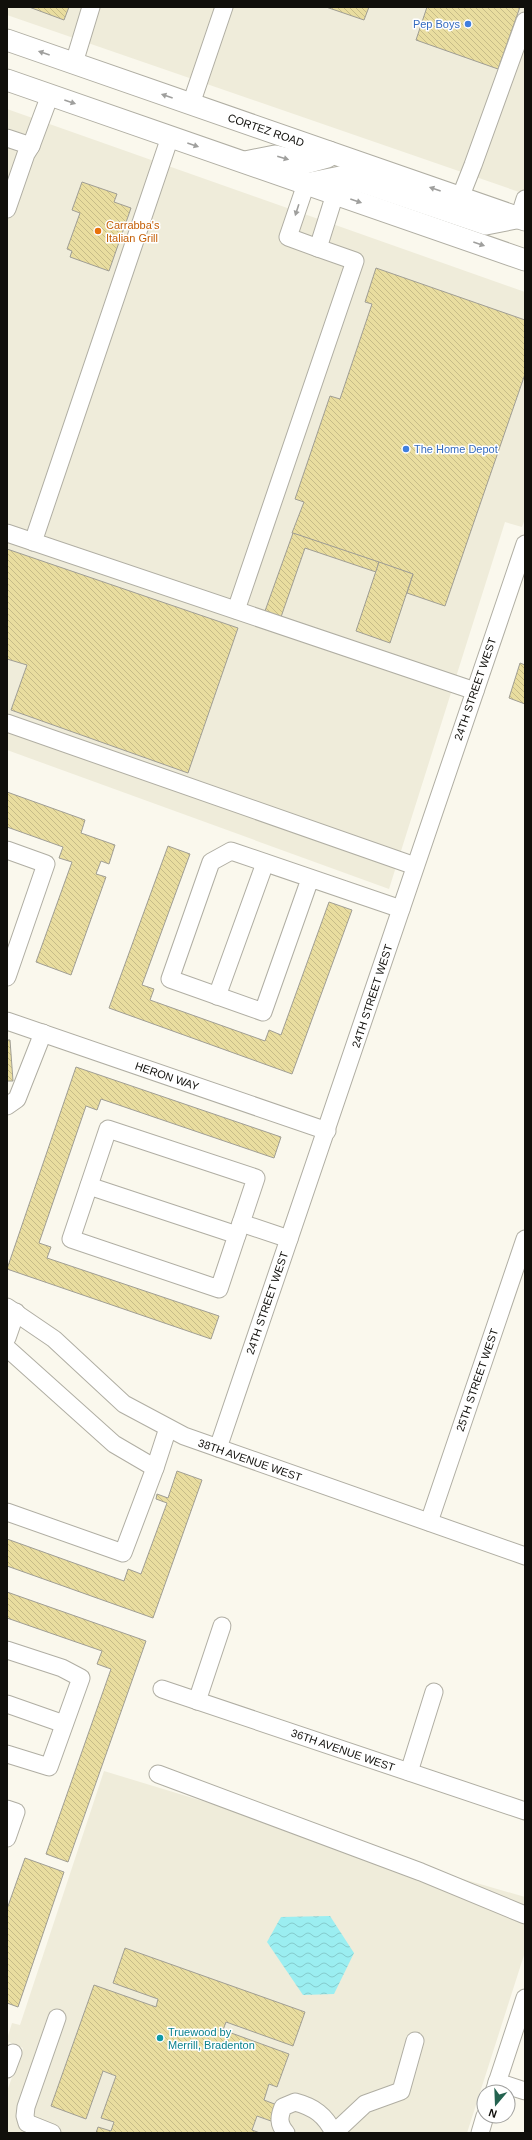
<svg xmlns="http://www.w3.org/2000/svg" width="532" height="2140" viewBox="0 0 532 2140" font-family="Helvetica,sans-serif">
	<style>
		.built { fill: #efecda }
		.water { fill: url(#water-waves) }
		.building { fill: url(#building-back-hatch); stroke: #a09e94 }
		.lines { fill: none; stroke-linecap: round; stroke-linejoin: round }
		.minor-casing { stroke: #b0aea3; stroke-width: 19 }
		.major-casing { stroke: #b0aea3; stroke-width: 23 }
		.minor { stroke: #fff; stroke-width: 17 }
		.major { stroke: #fff; stroke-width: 21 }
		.oneway { fill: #9f9f9d }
		.shop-dot { fill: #3f7fe0; stroke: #fff; stroke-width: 1.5 }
		.food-dot { fill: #e8710a; stroke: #fff; stroke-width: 1.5 }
		.culture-dot { fill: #0f9aa8; stroke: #fff; stroke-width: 1.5 }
		.labels { text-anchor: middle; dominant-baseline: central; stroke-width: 3; stroke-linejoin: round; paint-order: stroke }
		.shop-label { font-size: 11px; fill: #366cbe; stroke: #fff; text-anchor: end }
		.street-label { font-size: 11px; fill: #100f0b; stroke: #fff }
		.food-label { font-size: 11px; fill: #c56008; stroke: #fff; text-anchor: start }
		.culture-label { font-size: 11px; fill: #0d838f; stroke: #fff; text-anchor: start }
	</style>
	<defs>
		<pattern id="water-waves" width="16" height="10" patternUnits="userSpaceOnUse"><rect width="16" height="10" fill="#9beef1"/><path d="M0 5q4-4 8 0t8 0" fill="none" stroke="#84cbcd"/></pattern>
		<pattern id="building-back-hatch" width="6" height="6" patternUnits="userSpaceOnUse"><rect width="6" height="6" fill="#e9dd9f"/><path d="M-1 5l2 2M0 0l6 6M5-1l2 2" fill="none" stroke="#c7bc88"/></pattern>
	</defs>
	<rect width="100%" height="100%" fill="#faf8ed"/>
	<g class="built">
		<polygon points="7,7 525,7 525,194 7,15"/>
		<polygon points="7,109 525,292 525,519 522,527 505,522 389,889 7,750"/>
		<polygon points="104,1771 363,1850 525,1897 525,1952 467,2133 7,2133 7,2091 23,2048 9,2042 7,2047 7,2039 12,2023 20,2025"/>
	</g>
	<polygon class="water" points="330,1916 354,1953 334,1994 303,1995 267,1942 281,1917"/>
	<g class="building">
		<polygon points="29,7 69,7 64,20"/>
		<polygon points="326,7 369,7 364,20"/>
		<polygon points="427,7 520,7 498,69 416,40"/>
		<polygon points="82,182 117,194 114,202 131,208 109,271 70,257 72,251 67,249 80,213 72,210"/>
		<polygon points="376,268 525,320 525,374 445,606 407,593 413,574 292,533 304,502 295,499 330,396 340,399 372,304 365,302"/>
		<polygon points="293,533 379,562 376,572 305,548 281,617 265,611"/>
		<polygon points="7,549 238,628 188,773 11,710 27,665 7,659"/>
		<polygon points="379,562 413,574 390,643 356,631"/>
		<polygon points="520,663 525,665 525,704 509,698"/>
		<polygon points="7,792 85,820 81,833 115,845 109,864 101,861 96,874 106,877 71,975 36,962 72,862 59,858 63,847 7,827"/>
		<polygon points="168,846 190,854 142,985 154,989 150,1000 265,1041 269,1030 281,1035 329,902 352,910 292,1074 109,1008"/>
		<polygon points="7,1040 10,1040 13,1081 7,1081"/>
		<polygon points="76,1067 281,1137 274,1158 101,1099 97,1110 86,1106 39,1243 51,1247 47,1258 219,1316 211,1339 7,1269"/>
		<polygon points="177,1471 202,1480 153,1618 7,1566 7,1539 124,1581 128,1569 141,1574 167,1503 156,1499 157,1494 168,1498"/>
		<polygon points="7,1592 146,1641 68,1862 46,1854 111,1669 97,1664 102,1651 7,1618"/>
		<polygon points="25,1858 64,1872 18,2007 7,2003 7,1909"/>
		<polygon points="125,1948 305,2012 293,2046 226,2022 223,2030 289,2054 277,2087 269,2084 264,2100 277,2105 271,2121 257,2116 252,2130 260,2133 96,2133 98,2127 111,2131 114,2122 101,2118 116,2076 103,2071 86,2119 51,2106 94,1985 156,2007 158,1999 113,1983"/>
	</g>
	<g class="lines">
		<g class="minor-casing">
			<g id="minor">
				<polyline points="74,63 91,7"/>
				<polyline points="191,104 224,7"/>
				<polyline points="7,138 31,146 50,95"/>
				<polyline points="306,184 288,237 318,248"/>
				<polyline points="460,198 473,165 525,21"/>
				<polyline points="7,209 26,154 31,146"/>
				<polyline points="519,218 525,199"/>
				<polyline points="7,533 475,691"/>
				<polyline points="33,542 170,137"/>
				<polyline points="236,610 355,261 318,248 335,194"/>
				<polyline points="7,723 415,866"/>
				<polyline points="7,850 46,864 7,977"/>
				<polyline points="310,879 263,1012 170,979 211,862 231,851 401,909"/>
				<polyline points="217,996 265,863"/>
				<polyline points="7,1021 327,1131"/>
				<polyline points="7,1106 17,1099 43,1033"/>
				<polygon points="108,1129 256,1178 219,1289 71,1239"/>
				<polyline points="89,1186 237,1235"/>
				<polyline points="241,1223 289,1239"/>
				<polyline points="7,1307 54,1339 124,1404 184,1436 525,1556"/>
				<polyline points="7,1338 16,1312"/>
				<polyline points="7,1348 114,1444 155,1468"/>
				<polyline points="218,1448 525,544"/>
				<polyline points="7,1512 123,1553 155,1468 168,1428"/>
				<polyline points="429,1522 525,1239"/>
				<polyline points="7,1650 62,1668 81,1678 49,1767 7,1754"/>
				<polyline points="162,1689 525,1811"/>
				<polyline points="197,1701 222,1626"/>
				<polyline points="7,1704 64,1724"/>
				<polyline points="409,1772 434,1692"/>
				<polyline points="158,1774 421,1872 525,1915"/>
				<polyline points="7,1809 16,1812 7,1838"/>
				<polyline points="7,2069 13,2053"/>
				<polyline points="497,2082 525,2091"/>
				<polyline points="494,2092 525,1998"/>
				<polyline points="52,2133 27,2123 25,2116 26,2107 57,2018"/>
				<path d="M286,2133C278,2124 279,2117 283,2107L295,2102C314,2107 325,2115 334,2133L365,2104L401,2091L415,2041"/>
				<polyline points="480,2133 485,2116"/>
			</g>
		</g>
		<g class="major-casing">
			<g id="major">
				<polyline points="7,40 525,220"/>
				<polyline points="7,80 525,260"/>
				<polyline points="245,162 275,156 305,163 327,157 329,152"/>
				<polyline points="306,184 345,176 486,224 516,218"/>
			</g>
		</g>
		<use href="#minor" class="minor"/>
		<use href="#major" class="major"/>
	</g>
	<defs><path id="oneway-solid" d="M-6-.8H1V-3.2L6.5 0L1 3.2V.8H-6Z"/></defs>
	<g class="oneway">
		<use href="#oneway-solid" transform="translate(44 53) rotate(-161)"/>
		<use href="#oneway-solid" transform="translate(167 96) rotate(-161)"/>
		<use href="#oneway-solid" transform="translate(70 102) rotate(19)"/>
		<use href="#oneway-solid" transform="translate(193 145) rotate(19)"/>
		<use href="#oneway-solid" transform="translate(283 158) rotate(16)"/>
		<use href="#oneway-solid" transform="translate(435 189) rotate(-161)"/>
		<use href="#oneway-solid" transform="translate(356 201) rotate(19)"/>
		<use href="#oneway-solid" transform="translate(297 210) rotate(108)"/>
		<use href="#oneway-solid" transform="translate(479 244) rotate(19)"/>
	</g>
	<g class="shop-dot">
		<circle cx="468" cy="24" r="4"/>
		<circle cx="406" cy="449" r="4"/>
	</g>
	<circle class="food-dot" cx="98" cy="231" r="4"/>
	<circle class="culture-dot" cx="160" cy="2038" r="4"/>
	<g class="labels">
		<g class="shop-label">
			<text x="460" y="24">Pep Boys</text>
			<text x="414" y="449" text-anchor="start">The Home Depot</text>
		</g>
		<g class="street-label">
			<text transform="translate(266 130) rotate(19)">CORTEZ ROAD</text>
			<text transform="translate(475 689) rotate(-71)">24TH STREET WEST</text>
			<text transform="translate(372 996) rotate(-72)">24TH STREET WEST</text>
			<text transform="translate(167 1076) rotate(19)">HERON WAY</text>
			<text transform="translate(267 1303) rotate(-71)">24TH STREET WEST</text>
			<text transform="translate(477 1380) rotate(-71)">25TH STREET WEST</text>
			<text transform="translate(250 1460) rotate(19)">38TH AVENUE WEST</text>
			<text transform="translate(343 1750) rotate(19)">36TH AVENUE WEST</text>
		</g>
		<g class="food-label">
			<text x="106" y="225">Carrabba's<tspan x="106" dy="13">Italian Grill</tspan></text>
		</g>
		<g class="culture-label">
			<text x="168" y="2032">Truewood by<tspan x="168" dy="13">Merrill, Bradenton</tspan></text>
		</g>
	</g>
	<rect width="532" height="2140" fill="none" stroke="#100f0b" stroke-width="16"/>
	<g transform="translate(496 2104) rotate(199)"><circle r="19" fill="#ffffff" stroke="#9f9f9d"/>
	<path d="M0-3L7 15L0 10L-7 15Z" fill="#246350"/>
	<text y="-6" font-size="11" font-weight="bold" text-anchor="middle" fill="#100f0b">N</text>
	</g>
</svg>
